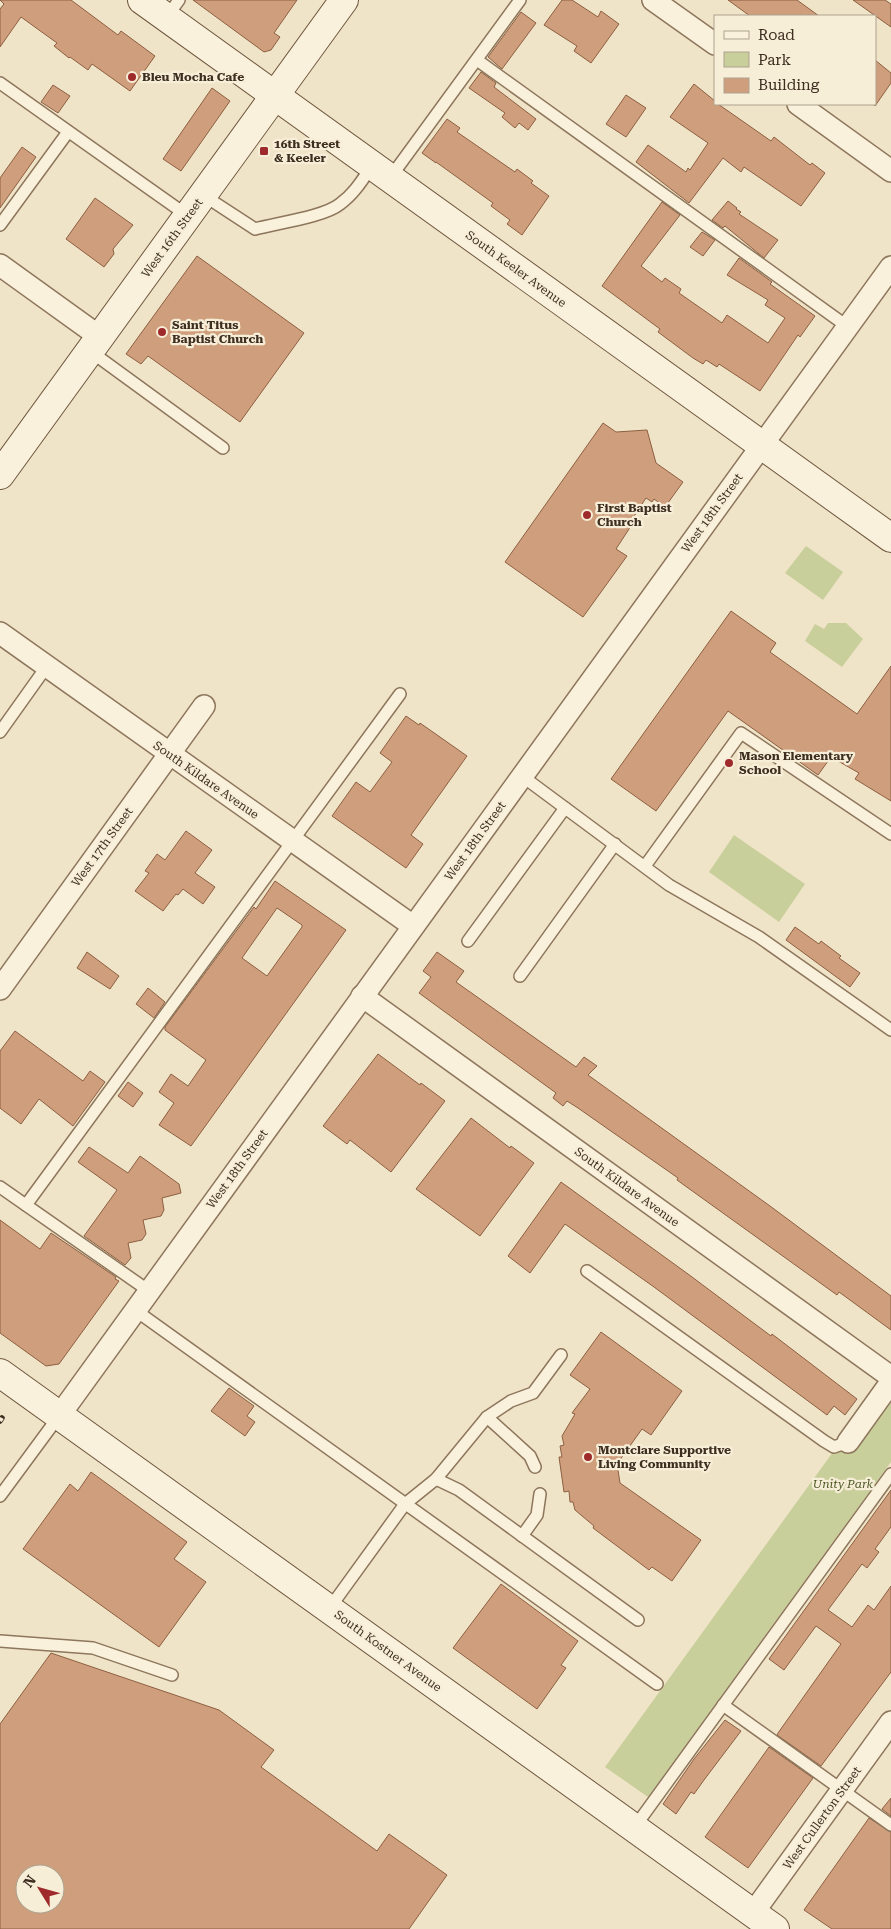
<svg xmlns="http://www.w3.org/2000/svg" width="891" height="1929" viewBox="0 0 891 1929" font-family="'Roboto Serif',serif">
	<style>
		.green { fill: #c9cf9b }
		.building { fill: #cf9f7d; stroke: #8d5f41; fill-rule: evenodd }
		.lines { fill: none; stroke-linecap: round; stroke-linejoin: round }
		.lane-casing { stroke: #8d765c; stroke-width: 14 }
		.street-casing { stroke: #8d765c; stroke-width: 24 }
		.secondary-casing { stroke: #6f573f; stroke-width: 30 }
		.lane { stroke: #faf1dc; stroke-width: 11 }
		.street { stroke: #faf1dc; stroke-width: 21 }
		.secondary { stroke: #faf1dc; stroke-width: 28 }
		.rail-casing { stroke: #3d2e20; stroke-width: 5.5 }
		.rail { stroke: #f7eed8; stroke-width: 4; stroke-dasharray: 11; stroke-linecap: butt }
		.poi-dot { fill: #9e2a2b; stroke: #f7eed8; stroke-width: 2 }
		.labels { text-anchor: middle; dominant-baseline: central; stroke-width: 4.5; stroke-linejoin: round; paint-order: stroke }
		.poi-label { font-size: 12px; font-weight: bold; fill: #3d2e20; stroke: #f7eed8; text-anchor: start }
		.street-label { font-size: 12px; fill: #3d2e20; stroke: #f7eed8 }
		.park-label { font-size: 12px; font-style: italic; fill: #4d5a26; stroke: #f7eed8 }
	</style>
	<rect width="100%" height="100%" fill="#f0e4c8"/>
	<g class="green">
		<polygon points="806,546 843,572 823,600 785,573"/>
		<polygon points="828,623 846,623 863,639 842,667 805,641 815,624 824,629"/>
		<polygon points="734,835 805,884 779,922 709,872"/>
		<polygon points="891,1398 891,1462 648,1797 605,1767 838,1445 851,1453"/>
	</g>
	<g class="building">
		<polygon points="0,0 71,0 118,35 121,31 155,56 130,91 92,64 88,70 70,57 69,58 54,46 57,43 21,17 0,47 0,9 4,4"/>
		<polygon points="193,0 297,0 274,33 280,37 271,50 264,52"/>
		<polygon points="562,0 572,0 598,17 601,11 619,24 591,63 574,51 577,46 544,25"/>
		<polygon points="728,0 797,0 819,16 750,16"/>
		<polygon points="853,0 885,0 891,4 891,27"/>
		<polygon points="521,12 536,23 502,69 488,57"/>
		<polygon points="875,60 891,73 891,83 875,106"/>
		<polygon points="481,72 496,83 494,87 536,119 528,130 519,123 515,128 502,117 505,113 469,88"/>
		<polygon points="694,84 715,101 715,104 718,104 771,141 774,137 810,165 812,163 825,173 801,206 744,167 741,172 723,158 689,203 636,162 648,145 686,172 688,168 690,170 708,143 670,117"/>
		<polygon points="53,85 70,96 58,113 41,102"/>
		<polygon points="212,88 230,101 181,171 163,159"/>
		<polygon points="626,95 646,108 626,137 606,124"/>
		<polygon points="447,119 460,128 457,132 515,172 517,169 533,181 531,183 549,196 522,235 507,224 510,220 491,206 493,203 436,162 436,163 422,153"/>
		<polygon points="22,147 36,157 0,208 0,178"/>
		<polygon points="95,198 133,225 113,249 114,254 104,267 66,239"/>
		<polygon points="728,201 737,208 736,209 741,212 739,214 778,240 764,258 725,226 723,228 712,220"/>
		<polygon points="662,202 680,215 641,266 662,282 665,278 681,289 679,293 722,323 727,315 768,343 785,318 765,305 768,300 727,275 739,258 772,282 770,284 815,316 800,337 798,335 760,391 719,364 717,367 706,360 703,364 693,358 658,332 660,329 602,286"/>
		<polygon points="702,232 715,240 703,256 690,247"/>
		<polygon points="197,256 304,333 240,422 148,356 141,364 126,354"/>
		<polygon points="603,423 616,432 647,430 656,463 683,482 665,507 654,499 652,502 646,498 629,524 631,526 616,549 627,556 583,617 505,562"/>
		<polygon points="731,611 776,643 770,652 857,714 891,666 891,801 855,779 859,773 831,757 818,775 728,711 656,811 611,779"/>
		<polygon points="406,716 419,725 420,723 467,756 411,835 423,844 406,868 332,816 356,782 370,792 392,762 380,753"/>
		<polygon points="186,831 212,850 195,873 215,887 203,904 183,889 178,895 176,894 163,911 135,891 149,873 145,871 157,854 165,860"/>
		<path d="M275,881L346,930L191,1146L159,1125L174,1103L159,1092L171,1074L188,1086L206,1060L165,1030V1027L254,907L256,909ZM277,908L302,925V927L267,976L242,958Z"/>
		<polygon points="795,927 819,944 821,941 841,956 839,958 860,973 850,987 786,940"/>
		<polygon points="87,952 119,976 110,989 77,968"/>
		<polygon points="437,952 464,971 456,982 576,1067 584,1057 597,1066 588,1075 770,1206 891,1296 891,1330 839,1292 837,1295 677,1180 678,1178 578,1108 567,1101 563,1106 553,1098 556,1093 419,993 431,977 423,971"/>
		<polygon points="148,988 165,1002 154,1018 136,1004"/>
		<polygon points="15,1031 83,1081 90,1071 105,1082 73,1126 39,1099 21,1124 0,1108 0,1051"/>
		<polygon points="378,1054 420,1085 421,1083 445,1101 391,1172 350,1140 347,1144 323,1126"/>
		<polygon points="128,1082 143,1093 133,1107 118,1096"/>
		<polygon points="471,1118 510,1148 511,1146 534,1163 480,1236 416,1189"/>
		<polygon points="89,1147 128,1173 140,1156 179,1184 181,1193 162,1198 164,1210 161,1216 143,1220 146,1234 142,1240 128,1243 131,1258 125,1265 84,1236 117,1190 78,1162"/>
		<polygon points="561,1182 688,1274 771,1336 772,1334 857,1399 845,1415 834,1406 827,1415 654,1287 565,1224 530,1273 508,1256"/>
		<polygon points="0,1220 40,1249 51,1233 116,1277 115,1279 119,1281 59,1364 46,1366 0,1333"/>
		<polygon points="601,1332 682,1391 651,1435 642,1429 617,1464 620,1483 701,1540 672,1581 652,1567 649,1570 593,1528 594,1526 575,1510 573,1502 570,1502 569,1491 564,1492 559,1457 562,1457 560,1446 564,1445 562,1436 575,1414 572,1413 590,1389 570,1375"/>
		<polygon points="229,1388 254,1406 247,1416 255,1422 245,1436 211,1411"/>
		<polygon points="91,1472 187,1542 174,1559 206,1582 159,1647 23,1549 70,1484 78,1491"/>
		<polygon points="891,1490 891,1527 875,1549 879,1552 867,1568 862,1564 828,1610 852,1627 868,1605 874,1610 891,1586 891,1672 821,1766 777,1735 778,1733 841,1644 816,1626 784,1670 769,1659"/>
		<polygon points="501,1584 578,1641 561,1665 566,1668 537,1709 453,1648"/>
		<path d="M51,1653L219,1710L274,1750L261,1767L377,1851L389,1834L447,1875L409,1929H0V1724ZM25,1874H55V1904H25Z"/>
		<polygon points="725,1720 741,1731 704,1780 694,1794 691,1792 676,1814 663,1804 694,1759"/>
		<polygon points="769,1747 813,1778 748,1868 705,1837"/>
		<polygon points="891,1798 891,1816 882,1809"/>
		<polygon points="869,1818 891,1832 891,1929 832,1929 804,1910"/>
	</g>
	<g class="lines">
		<g class="lane-casing">
			<g id="lane">
				<polyline points="166,18 179,0"/>
				<polyline points="477,60 848,327"/>
				<polyline points="0,83 188,216"/>
				<polyline points="390,178 520,0"/>
				<path d="M203,195L255,229C276,223 324,217 340,204C354,194 363,179 372,166"/>
				<polyline points="0,225 68,132"/>
				<polyline points="90,351 223,448"/>
				<polyline points="0,732 47,666"/>
				<polyline points="522,776 669,885 759,937 891,1030"/>
				<polyline points="645,866 741,733 891,834"/>
				<polyline points="468,941 565,808"/>
				<polyline points="520,976 615,844"/>
				<polyline points="0,1187 149,1291"/>
				<polyline points="26,1205 400,694"/>
				<polyline points="587,1271 824,1441 834,1447 848,1442"/>
				<polyline points="135,1310 657,1684"/>
				<polyline points="487,1417 530,1456 535,1467"/>
				<polyline points="436,1479 459,1490 638,1620"/>
				<polyline points="0,1496 59,1416"/>
				<polyline points="522,1536 537,1515 540,1494"/>
				<polyline points="329,1609 405,1504 436,1479 487,1417 511,1401 533,1393 561,1355"/>
				<polyline points="0,1641 93,1648 172,1675"/>
				<polyline points="723,1705 891,1825"/>
				<polyline points="634,1828 891,1474"/>
			</g>
		</g>
		<g class="street-casing">
			<g id="street">
				<polyline points="653,0 715,44"/>
				<polyline points="798,104 891,171"/>
				<polyline points="0,265 100,337"/>
				<polyline points="0,633 413,926"/>
				<polyline points="0,989 204,706"/>
				<polyline points="362,996 891,1377"/>
				<polyline points="59,1416 891,267"/>
				<polyline points="848,1442 891,1382"/>
				<polyline points="753,1913 891,1722"/>
			</g>
		</g>
		<g class="secondary-casing">
			<g id="secondary">
				<polyline points="142,0 891,538"/>
				<polyline points="0,475 344,0"/>
				<polyline points="0,1373 775,1929"/>
			</g>
		</g>
		<use href="#lane" class="lane"/>
		<use href="#street" class="street"/>
		<use href="#secondary" class="secondary"/>
		<g class="rail-casing">
			<polyline id="rail" points="0,1421 2,1418"/>
		</g>
		<use href="#rail" class="rail"/>
	</g>
	<g class="poi-dot">
		<circle cx="132" cy="77" r="5"/>
		<rect x="259" y="146" width="10" height="10" rx="2.5"/>
		<circle cx="162" cy="332" r="5"/>
		<circle cx="587" cy="515" r="5"/>
		<circle cx="729" cy="763" r="5"/>
		<circle cx="588" cy="1457" r="5"/>
	</g>
	<g class="labels">
		<g class="poi-label">
			<text x="142" y="77">Bleu Mocha Cafe</text>
			<text x="274" y="144">16th Street<tspan x="274" dy="14">&amp; Keeler</tspan></text>
			<text x="172" y="325">Saint Titus<tspan x="172" dy="14">Baptist Church</tspan></text>
			<text x="597" y="508">First Baptist<tspan x="597" dy="14">Church</tspan></text>
			<text x="739" y="756">Mason Elementary<tspan x="739" dy="14">School</tspan></text>
			<text x="598" y="1450">Montclare Supportive<tspan x="598" dy="14">Living Community</tspan></text>
		</g>
		<g class="street-label">
			<text transform="translate(172 238) rotate(-54)">West 16th Street</text>
			<text transform="translate(516 269) rotate(36)">South Keeler Avenue</text>
			<text transform="translate(712 513) rotate(-54)">West 18th Street</text>
			<text transform="translate(206 780) rotate(35)">South Kildare Avenue</text>
			<text transform="translate(475 841) rotate(-54)">West 18th Street</text>
			<text transform="translate(102 847) rotate(-54)">West 17th Street</text>
			<text transform="translate(237 1169) rotate(-54)">West 18th Street</text>
			<text transform="translate(627 1187) rotate(36)">South Kildare Avenue</text>
			<text transform="translate(388 1651) rotate(36)">South Kostner Avenue</text>
			<text transform="translate(822 1818) rotate(-54)">West Cullerton Street</text>
		</g>
		<g class="park-label">
			<text x="843" y="1484">Unity Park</text>
		</g>
	</g>
	<rect x="714" y="15" width="162" height="90" fill="#f7eed8" stroke="#ada18e"/>
	<rect x="724" y="31" width="25" height="8" fill="#faf1dc" stroke="#ada18e"/>
	<text x="758" y="40" font-size="15" fill="#3d2e20">Road</text>
	<rect x="724" y="52" width="25" height="15" fill="#c9cf9b" stroke="#ada18e"/>
	<text x="758" y="65" font-size="15" fill="#3d2e20">Park</text>
	<rect x="724" y="78" width="25" height="15" fill="#cf9f7d" stroke="#ada18e"/>
	<text x="758" y="90" font-size="15" fill="#3d2e20">Building</text>
	<g transform="translate(40 1889) rotate(307)"><circle r="24" fill="#f7eed8" stroke="#ada18e"/>
	<path d="M0-4L9 19L0 12L-9 19Z" fill="#9e2a2b"/>
	<text y="-8" font-size="14" font-weight="bold" text-anchor="middle" fill="#3d2e20">N</text>
	</g>
</svg>
